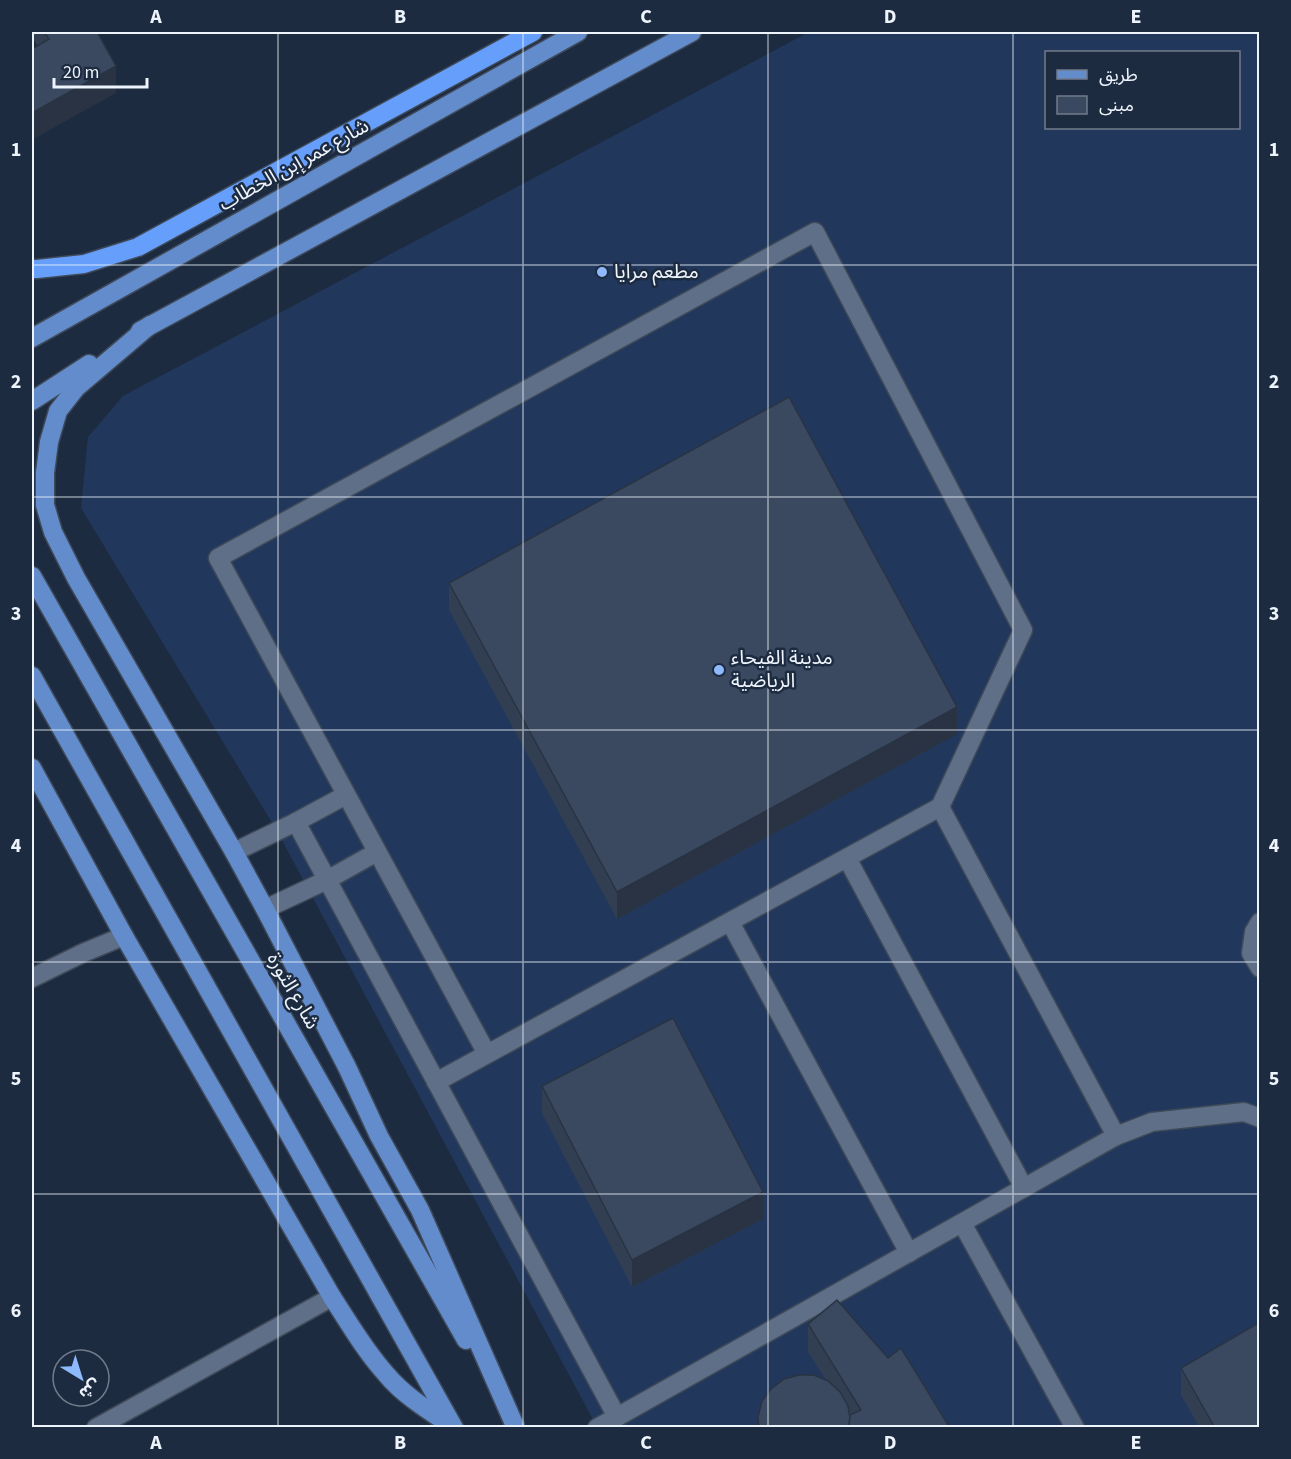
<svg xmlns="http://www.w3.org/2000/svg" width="1291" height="1459" viewBox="0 0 1291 1459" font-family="'Source Sans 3','Noto Sans Arabic',sans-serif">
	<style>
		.grass { fill: #21385c; fill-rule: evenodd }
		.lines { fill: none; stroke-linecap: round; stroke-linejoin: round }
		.minor-casing { stroke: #3e4959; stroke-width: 21 }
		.major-casing { stroke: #3e4959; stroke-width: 21 }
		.highway-casing { stroke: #3e4959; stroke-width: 21 }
		.minor { stroke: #5f6f87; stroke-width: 18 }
		.major { stroke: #638ccd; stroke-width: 18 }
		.highway { stroke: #659ffb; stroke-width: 18 }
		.wall { fill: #323f53 }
		.shaded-wall { fill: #293343 }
		.building { fill: #3a4960; stroke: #293343; stroke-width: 1.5 }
		.grid { fill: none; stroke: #eef4fc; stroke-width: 1.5; stroke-opacity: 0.55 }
		.poi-dot { fill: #8eb9fc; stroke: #1d2b40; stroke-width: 2 }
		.labels { text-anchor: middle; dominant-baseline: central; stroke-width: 5; stroke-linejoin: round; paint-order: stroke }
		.street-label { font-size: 20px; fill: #eef4fc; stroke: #1d2b40 }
		.poi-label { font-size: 20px; fill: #eef4fc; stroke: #1d2b40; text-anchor: start }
		.neatline { fill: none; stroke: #eef4fc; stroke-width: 2 }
		.grid-label { font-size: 20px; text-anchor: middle; font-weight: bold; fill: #eef4fc }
	</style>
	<rect width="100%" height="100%" fill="#1d2b40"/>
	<path class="grass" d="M809,32H1259V1427H597L277,831L81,508L88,437L123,396ZM1046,52H1238V128H1046Z"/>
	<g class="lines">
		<g class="minor-casing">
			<g id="minor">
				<polyline points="940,807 1116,1136"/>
				<polyline points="296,822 617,1417"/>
				<polyline points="234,852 296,822 346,795"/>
				<polyline points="847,858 1024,1188"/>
				<polyline points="265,909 327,880 377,852"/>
				<polyline points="730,922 909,1253"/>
				<polyline points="1260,922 1254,932 1251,953 1260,968"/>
				<polyline points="32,978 83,953 124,936"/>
				<polyline points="436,1082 940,807 1023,630 815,232 218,558 487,1054"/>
				<polyline points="962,1223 1075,1428"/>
				<polyline points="96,1428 332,1297"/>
				<polyline points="597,1428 617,1417 1116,1136 1152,1122 1244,1112 1260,1118"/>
			</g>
		</g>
		<g class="major-casing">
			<g id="major">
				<polyline points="150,325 76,388 58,411 49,442 45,473 45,505 53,532 76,578 234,852 265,909 347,1067 379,1136 420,1210 515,1426"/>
				<polyline points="140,331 692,32"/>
				<polyline points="32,338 578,32"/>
				<polyline points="32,401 89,364"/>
				<polyline points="32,576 466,1340"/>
				<polyline points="32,676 454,1428"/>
				<path d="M32,768L124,936L332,1297C349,1323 365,1351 386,1374C403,1395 429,1411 452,1426"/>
			</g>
		</g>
		<g class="highway-casing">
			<polyline id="highway" points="32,269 37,269 84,264 138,247 533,32"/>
		</g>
		<use href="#minor" class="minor"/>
		<use href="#major" class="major"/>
		<use href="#highway" class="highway"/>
	</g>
	<g class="wall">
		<polygon points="32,32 97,32 116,93 37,46 32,36"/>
		<polygon points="449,583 957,734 617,919 449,610"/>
		<polygon points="542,1086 763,1219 632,1287 542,1113"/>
		<polygon points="808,1324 950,1428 758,1428 758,1417 826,1380 808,1352"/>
		<polygon points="1181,1368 1260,1428 1200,1428 1181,1395"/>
	</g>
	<g class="shaded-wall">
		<polygon points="116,66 116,93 32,140 32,113"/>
		<polygon points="957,707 957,734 617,919 617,892"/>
		<polygon points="763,1192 763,1219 632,1287 632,1260"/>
	</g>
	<g class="building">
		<polygon points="44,32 97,32 116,66 32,113 32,49 49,39"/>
		<polygon points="789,397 957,707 617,892 449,583"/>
		<polygon points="673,1018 763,1192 632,1260 542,1086"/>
		<polygon points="837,1300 888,1358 901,1348 950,1428 848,1428 850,1415 861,1410 808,1324"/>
		<polygon points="1260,1322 1260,1428 1215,1428 1181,1368"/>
		<polygon points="799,1375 814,1375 828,1381 840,1392 848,1406 850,1418 848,1428 759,1428 758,1417 762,1401 771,1389 784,1379"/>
	</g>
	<path class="grid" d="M278,32V1428M523,32V1428M768,32V1428M1013,32V1428M32,265H1260M32,497H1260M32,730H1260M32,962H1260M32,1194H1260"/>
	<g class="poi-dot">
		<circle cx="602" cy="272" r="6"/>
		<circle cx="719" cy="670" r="6"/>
	</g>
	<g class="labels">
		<g class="street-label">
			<text transform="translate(294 165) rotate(-29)">شارع عمر إبن الخطاب</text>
			<text transform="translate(293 991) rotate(60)">شارع الثورة</text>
		</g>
		<g class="poi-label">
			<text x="614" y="272">مطعم مرايا</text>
			<text x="731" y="658">مدينة الفيحاء<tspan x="731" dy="23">الرياضية</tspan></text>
		</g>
	</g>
	<rect width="1291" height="1459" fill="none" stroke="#1d2b40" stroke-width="66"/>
	<rect x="1045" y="51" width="195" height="78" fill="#1d2b40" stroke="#717b8b" stroke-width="1.5"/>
	<rect x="1057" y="70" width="30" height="9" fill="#638ccd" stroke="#717b8b" stroke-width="1.5"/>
	<text x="1099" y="81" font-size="18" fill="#eef4fc">طريق</text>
	<rect x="1057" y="96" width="30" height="18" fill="#3a4960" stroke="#717b8b" stroke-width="1.5"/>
	<text x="1099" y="111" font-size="18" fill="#eef4fc">مبنى</text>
	<g transform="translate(81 1378) rotate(142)"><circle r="28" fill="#1d2b40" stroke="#717b8b" stroke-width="1.5"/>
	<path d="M0-4.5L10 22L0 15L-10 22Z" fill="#8eb9fc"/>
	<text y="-9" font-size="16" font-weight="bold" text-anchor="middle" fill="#eef4fc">ش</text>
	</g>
	<path d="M54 78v9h93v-9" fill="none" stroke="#eef4fc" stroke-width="3"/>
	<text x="63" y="78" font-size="18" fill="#eef4fc" stroke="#1d2b40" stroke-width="4.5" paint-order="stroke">20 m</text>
	<rect x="33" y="33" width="1225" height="1393" class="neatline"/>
	<g class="grid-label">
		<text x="156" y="23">A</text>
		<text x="400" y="23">B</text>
		<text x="646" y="23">C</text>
		<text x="890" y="23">D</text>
		<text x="1136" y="23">E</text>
		<text x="16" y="156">1</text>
		<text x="1274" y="156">1</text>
		<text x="16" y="388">2</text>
		<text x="1274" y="388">2</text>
		<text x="16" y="620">3</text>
		<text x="1274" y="620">3</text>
		<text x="16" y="852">4</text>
		<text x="1274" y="852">4</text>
		<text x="16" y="1085">5</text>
		<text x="1274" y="1085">5</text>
		<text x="16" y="1317">6</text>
		<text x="1274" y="1317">6</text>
		<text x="156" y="1449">A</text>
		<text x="400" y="1449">B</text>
		<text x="646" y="1449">C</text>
		<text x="890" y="1449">D</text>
		<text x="1136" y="1449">E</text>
	</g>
</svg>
